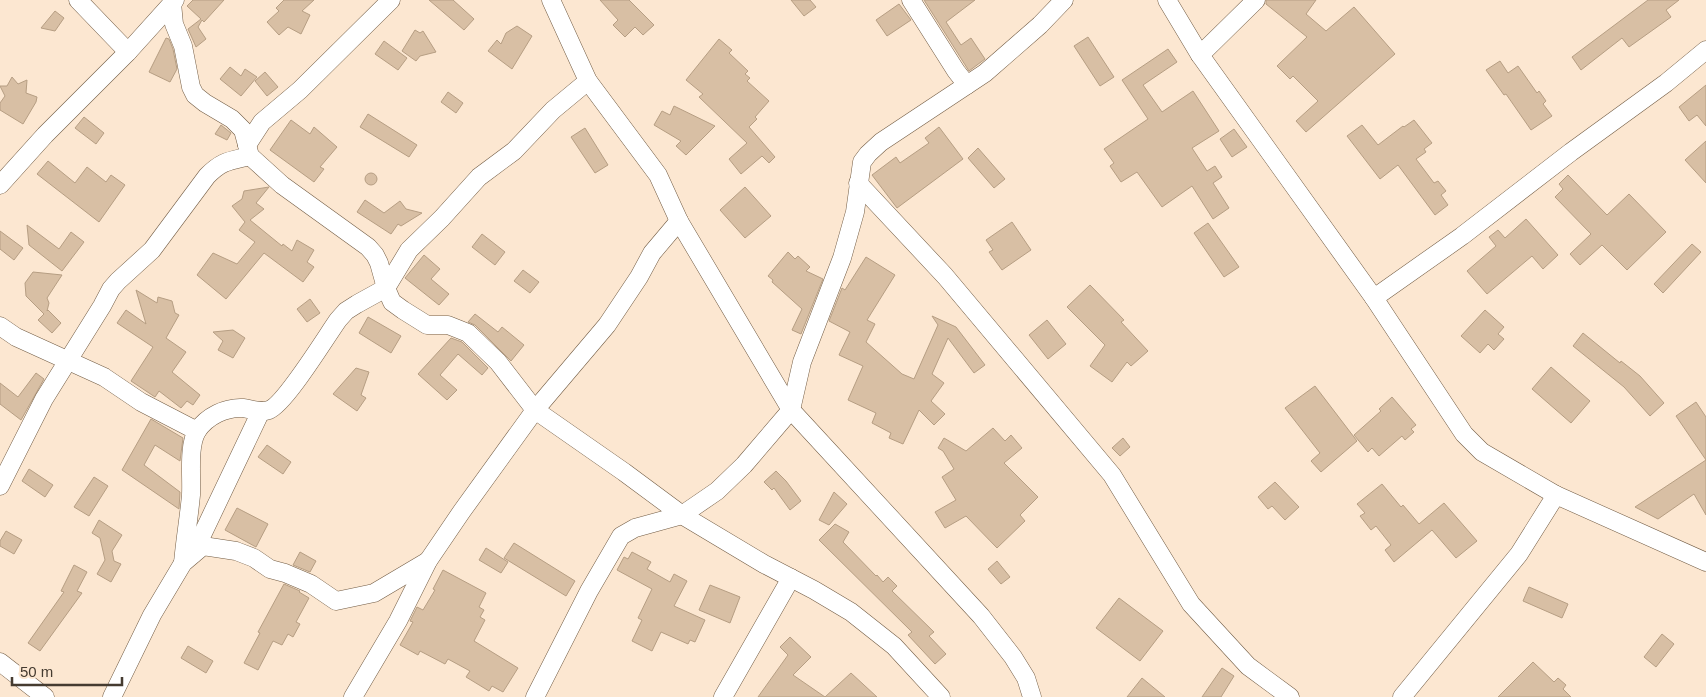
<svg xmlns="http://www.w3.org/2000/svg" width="1706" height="697" viewBox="0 0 1706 697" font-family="Arial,sans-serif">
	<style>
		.building { fill: #d8bfa4; stroke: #b69e83 }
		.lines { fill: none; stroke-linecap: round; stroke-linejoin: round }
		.street-casing { stroke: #725c44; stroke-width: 19 }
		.street { stroke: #fff; stroke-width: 18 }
	</style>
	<rect width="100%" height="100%" fill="#fce7d1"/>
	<g class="building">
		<polygon points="193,0 224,0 204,22 202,20 198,27 206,39 196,47 188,29 201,19 187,6"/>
		<polygon points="284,0 314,0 302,11 310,15 301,34 288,27 279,35 267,22 279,11 276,8"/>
		<polygon points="429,0 453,0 474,19 464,30"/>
		<polygon points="600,0 629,0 654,25 643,35 635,27 625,37 613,25 618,20"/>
		<polygon points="791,0 810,0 816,7 804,16"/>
		<polygon points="924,0 975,0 946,22 961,45 971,38 985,59 969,71"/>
		<polygon points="1266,0 1316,0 1306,14 1326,31 1354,7 1395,54 1306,132 1296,121 1318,101 1293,76 1290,79 1277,66 1307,37 1266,4"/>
		<polygon points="1648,0 1679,0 1666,10 1671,17 1629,47 1622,38 1581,70 1572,57"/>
		<polygon points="899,4 911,20 887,36 876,20"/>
		<polygon points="55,11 64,18 55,31 41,28"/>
		<polygon points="517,26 532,36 512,69 488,51 497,40 501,44 506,33"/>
		<polygon points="415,30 420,33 423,31 436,52 420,56 416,61 402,51"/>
		<polygon points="1088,37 1114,77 1100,86 1074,46"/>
		<polygon points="166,38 169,39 173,49 177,69 170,82 149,72"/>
		<polygon points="719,39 732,50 729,53 748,71 745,74 750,78 747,81 769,101 755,117 757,119 749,127 775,157 769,163 762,156 741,174 729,159 747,143 699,97 703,94 686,80"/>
		<polygon points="384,41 407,58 398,70 375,54"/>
		<polygon points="1168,49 1177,62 1143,85 1162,112 1193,91 1219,131 1192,148 1207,171 1215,166 1222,177 1213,183 1229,208 1213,219 1192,186 1162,207 1137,172 1121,182 1110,166 1114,163 1104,149 1148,119 1122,80"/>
		<polygon points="1500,61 1508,73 1518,66 1537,93 1539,91 1546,101 1543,104 1552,116 1531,130 1506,94 1504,95 1486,70"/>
		<polygon points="230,67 241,76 245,69 257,77 241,96 220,79"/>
		<polygon points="265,72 278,87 267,96 255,81"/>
		<polygon points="12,77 18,84 27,80 26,93 37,97 36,102 23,124 0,110 0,103 5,96 0,86 7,86"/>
		<polygon points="1706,85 1706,126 1697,115 1689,121 1679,107"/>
		<polygon points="448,92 463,103 456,113 441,102"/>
		<polygon points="674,106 715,126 686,155 676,146 681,141 654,125 662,111 670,115"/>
		<polygon points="368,114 417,145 409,157 360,127"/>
		<polygon points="84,117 104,133 96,144 75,128"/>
		<polygon points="291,120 310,134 314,127 337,147 320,167 324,169 314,182 270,150"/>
		<polygon points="1414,120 1432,143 1424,149 1426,152 1416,159 1434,183 1438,181 1446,191 1441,195 1448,205 1435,215 1398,165 1380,179 1347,136 1362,125 1378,145 1403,126 1404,127"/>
		<polygon points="221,125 231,133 227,140 215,134"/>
		<polygon points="939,127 963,159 897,208 872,175 896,157 900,163 929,143 925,138"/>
		<polygon points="585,128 608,165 595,173 571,137"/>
		<polygon points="1234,129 1247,147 1232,157 1220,139"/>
		<polygon points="1706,141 1706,183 1685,160"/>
		<polygon points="978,148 1005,179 994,188 968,158"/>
		<polygon points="48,161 75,183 87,167 106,182 111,175 125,185 99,222 37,174"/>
		<circle cx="371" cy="179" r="6"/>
		<polygon points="1568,175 1607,215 1629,194 1666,232 1627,270 1602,245 1580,265 1570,254 1591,234 1555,197 1563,189 1559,184"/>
		<polygon points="269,187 256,203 264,209 250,220 282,246 283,244 292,251 297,240 314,250 307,262 314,267 303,282 264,253 226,299 197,275 213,253 237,264 255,242 239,230 245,222 232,206 242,199 244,191"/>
		<polygon points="745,187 771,216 745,238 720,210"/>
		<polygon points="365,200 384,213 400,201 406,209 422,213 401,226 398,224 391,234 357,212"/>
		<polygon points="1526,219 1558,255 1543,269 1532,256 1487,294 1467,271 1496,246 1489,237 1498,230 1505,238"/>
		<polygon points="1012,222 1031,250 1002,270 989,252 993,250 986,240"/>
		<polygon points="1208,223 1239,267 1224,277 1194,233"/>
		<polygon points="27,225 59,249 71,232 84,242 62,271 29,245"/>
		<polygon points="0,231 23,248 14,260 0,249"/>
		<polygon points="482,234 505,252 495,265 472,247"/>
		<polygon points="1692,244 1701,252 1663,293 1654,284"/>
		<polygon points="788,252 795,259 798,256 810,267 806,271 823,279 801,334 792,330 802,309 772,282 773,280 768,276"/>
		<polygon points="424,255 440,269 431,279 449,294 439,305 405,278"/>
		<polygon points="866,257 895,275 867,320 875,324 866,342 902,374 914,379 938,325 932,316 956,327 985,365 974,373 948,338 932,374 944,383 931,401 945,414 934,425 919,410 903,444 889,438 891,433 872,423 876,413 848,400 863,366 839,355 850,332 829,321 842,288 845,290"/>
		<polygon points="523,270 539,282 530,293 514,281"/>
		<polygon points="33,272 62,275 47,298 49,303 47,311 48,310 61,323 52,333 38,320 44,314 26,296 25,283"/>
		<polygon points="1090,285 1124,320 1121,322 1148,351 1131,366 1127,362 1112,382 1090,366 1105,345 1067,307"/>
		<polygon points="136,290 157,303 158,297 172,301 175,313 179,315 166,338 186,352 172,372 200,395 193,405 187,401 181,408 159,391 155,397 131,381 153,347 117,323 126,310 146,324"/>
		<polygon points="310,299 320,313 307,322 297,309"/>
		<polygon points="1485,310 1504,327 1498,334 1504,339 1494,350 1488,344 1480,353 1461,336"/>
		<polygon points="475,314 498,332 502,327 524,345 511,361 475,325 468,322"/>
		<polygon points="368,317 401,336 391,353 359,333"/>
		<polygon points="1047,320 1066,344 1048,359 1029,335"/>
		<polygon points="233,330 245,338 233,358 218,350 223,341 213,332"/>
		<polygon points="1583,333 1620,363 1621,361 1640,376 1664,403 1650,416 1624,387 1573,346"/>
		<polygon points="451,338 462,342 488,368 482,375 458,354 440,375 457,390 447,400 418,374"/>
		<polygon points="1551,367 1590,401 1571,423 1532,389"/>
		<polygon points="356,368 369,372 361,395 366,398 357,411 333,394"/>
		<polygon points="36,373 44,379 21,420 0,404 0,383 18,397"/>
		<polygon points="1315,386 1357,441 1321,472 1311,461 1320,453 1285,408"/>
		<polygon points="1392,397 1416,425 1411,429 1414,432 1405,440 1402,436 1379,456 1372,448 1368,452 1354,435 1381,411 1379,409"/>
		<polygon points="1696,402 1706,417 1706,515 1694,494 1658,519 1635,507 1706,460 1676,416"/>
		<polygon points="151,419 183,438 180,461 155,445 144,465 180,492 179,509 122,470"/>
		<polygon points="993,428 1005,441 1011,435 1022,448 1004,463 1038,497 1020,515 1025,521 997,548 966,516 945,528 935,512 956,500 942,477 954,469 943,451 938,448 944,438 966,451"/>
		<polygon points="1123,438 1130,447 1120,456 1112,448"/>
		<polygon points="267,445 291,462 283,474 258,457"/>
		<polygon points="29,469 53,485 45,497 22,481"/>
		<polygon points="776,471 786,481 801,501 790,510 774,488 772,490 764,482"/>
		<polygon points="94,477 108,486 89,516 74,507"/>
		<polygon points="1275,482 1299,507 1285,520 1272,506 1268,509 1258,497"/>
		<polygon points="1382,484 1401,507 1403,505 1419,524 1444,503 1477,541 1456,558 1432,530 1394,562 1385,550 1391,545 1376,526 1371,530 1360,516 1365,513 1357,504"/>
		<polygon points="834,492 847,504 829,525 819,520"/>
		<polygon points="237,508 268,524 256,547 225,530"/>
		<polygon points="99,520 122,535 112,551 114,561 121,564 111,582 97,574 105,560 100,538 92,533"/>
		<polygon points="835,524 849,532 843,542 876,576 877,575 883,582 888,577 897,586 892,591 934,632 929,636 946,654 935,664 908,635 912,632 819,540"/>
		<polygon points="6,531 22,540 14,554 0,546 0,541"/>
		<polygon points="514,543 575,581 566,596 504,558"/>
		<polygon points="486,548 508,562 501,573 479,560"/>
		<polygon points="300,552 316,561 310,572 293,565"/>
		<polygon points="632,552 651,562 647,569 670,582 674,574 687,581 674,606 705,620 695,642 690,640 688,644 661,632 652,651 632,641 642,620 638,618 652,589 617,570 624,557 628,559"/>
		<polygon points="997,561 1010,577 1001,584 988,569"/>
		<polygon points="74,565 87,572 77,591 82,593 40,651 28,643 64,592 61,591"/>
		<polygon points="443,570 486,593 479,607 484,610 480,617 485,620 474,641 518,668 503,692 492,686 489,691 466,677 470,671 448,659 445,664 420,651 418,655 400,645 413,622 410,621 417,607 423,610 435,590 433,589"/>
		<polygon points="284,584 300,591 299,592 309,598 296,622 300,624 293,637 288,634 282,645 273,641 258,670 244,663 260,633 258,632"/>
		<polygon points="710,585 740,597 730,623 699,610"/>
		<polygon points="1529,587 1568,604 1562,618 1523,601"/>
		<polygon points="1119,598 1163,631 1140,661 1096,628"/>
		<polygon points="1662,634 1674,644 1656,667 1644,657"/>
		<polygon points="790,637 811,657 793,675 825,697 758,697 788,655 780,647"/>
		<polygon points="188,646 213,661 206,673 181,658"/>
		<polygon points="1533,662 1554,682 1558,678 1566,685 1563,689 1571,697 1498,697"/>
		<polygon points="1222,668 1234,676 1221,697 1202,697"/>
		<polygon points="851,673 877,697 825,697"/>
		<polygon points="1142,678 1165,697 1127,697"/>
	</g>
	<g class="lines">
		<g class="street-casing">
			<g id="street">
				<polyline points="78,0 128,52"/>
				<polyline points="551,0 588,81 658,175 679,221 791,410 981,616 1013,657 1026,678 1032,697"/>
				<polyline points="911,0 956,71 967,85"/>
				<polyline points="1167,0 1200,55 1374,298 1464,434 1482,452 1556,495 1706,562"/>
				<polyline points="172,3 174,24 183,46 191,87 195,95 205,103 232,119 243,130 250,156 282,185 368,247 375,255 379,263 386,288 392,302 403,310 427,325 448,325 468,333 498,362 535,410 624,472 682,515 764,564 814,590 851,612 894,646 941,697"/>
				<polyline points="1200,55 1256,0"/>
				<polyline points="247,145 262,122 300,90 391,0"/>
				<polyline points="858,183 945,276 1112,475 1191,604 1248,666 1290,697"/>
				<polyline points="0,185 45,135 128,52 175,0"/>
				<polyline points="1374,298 1462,236 1571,152 1666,83 1706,50"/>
				<polyline points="0,326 16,337 104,377 141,402 197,431"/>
				<path d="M0,486L44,399L102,306L111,289L118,281L152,250L207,176C223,160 230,161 250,156"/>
				<polyline points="193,554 261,411"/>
				<path d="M183,563C185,540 189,517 191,495C192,477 188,446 197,431C207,416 226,407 243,408C251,409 261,413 269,410C285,404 326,337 338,320L346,311L357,304L386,288L409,250L442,218L479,177L514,151L553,110L588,81"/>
				<polyline points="0,662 45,697"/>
				<polyline points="112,697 152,615 183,563 203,546 236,551 254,558 270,569 285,573 311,584 336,601 374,593 428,561"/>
				<polyline points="353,697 398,621 428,561 462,511 535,410 607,325 639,277 652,253 679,221"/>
				<polyline points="535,697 589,591 621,536 635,528 682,515 717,491 744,465 791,410 802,362 842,258 855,212 862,162 868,154 881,142 985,73 1040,25 1064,0"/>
				<polyline points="723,697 791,578"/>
				<polyline points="1402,697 1519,554 1556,495"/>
			</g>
		</g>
		<use href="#street" class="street"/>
	</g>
	<path d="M12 677v8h110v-8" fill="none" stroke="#453b30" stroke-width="2.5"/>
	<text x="20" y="677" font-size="15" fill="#453b30" stroke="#fce7d1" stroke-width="4" paint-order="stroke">50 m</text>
</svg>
